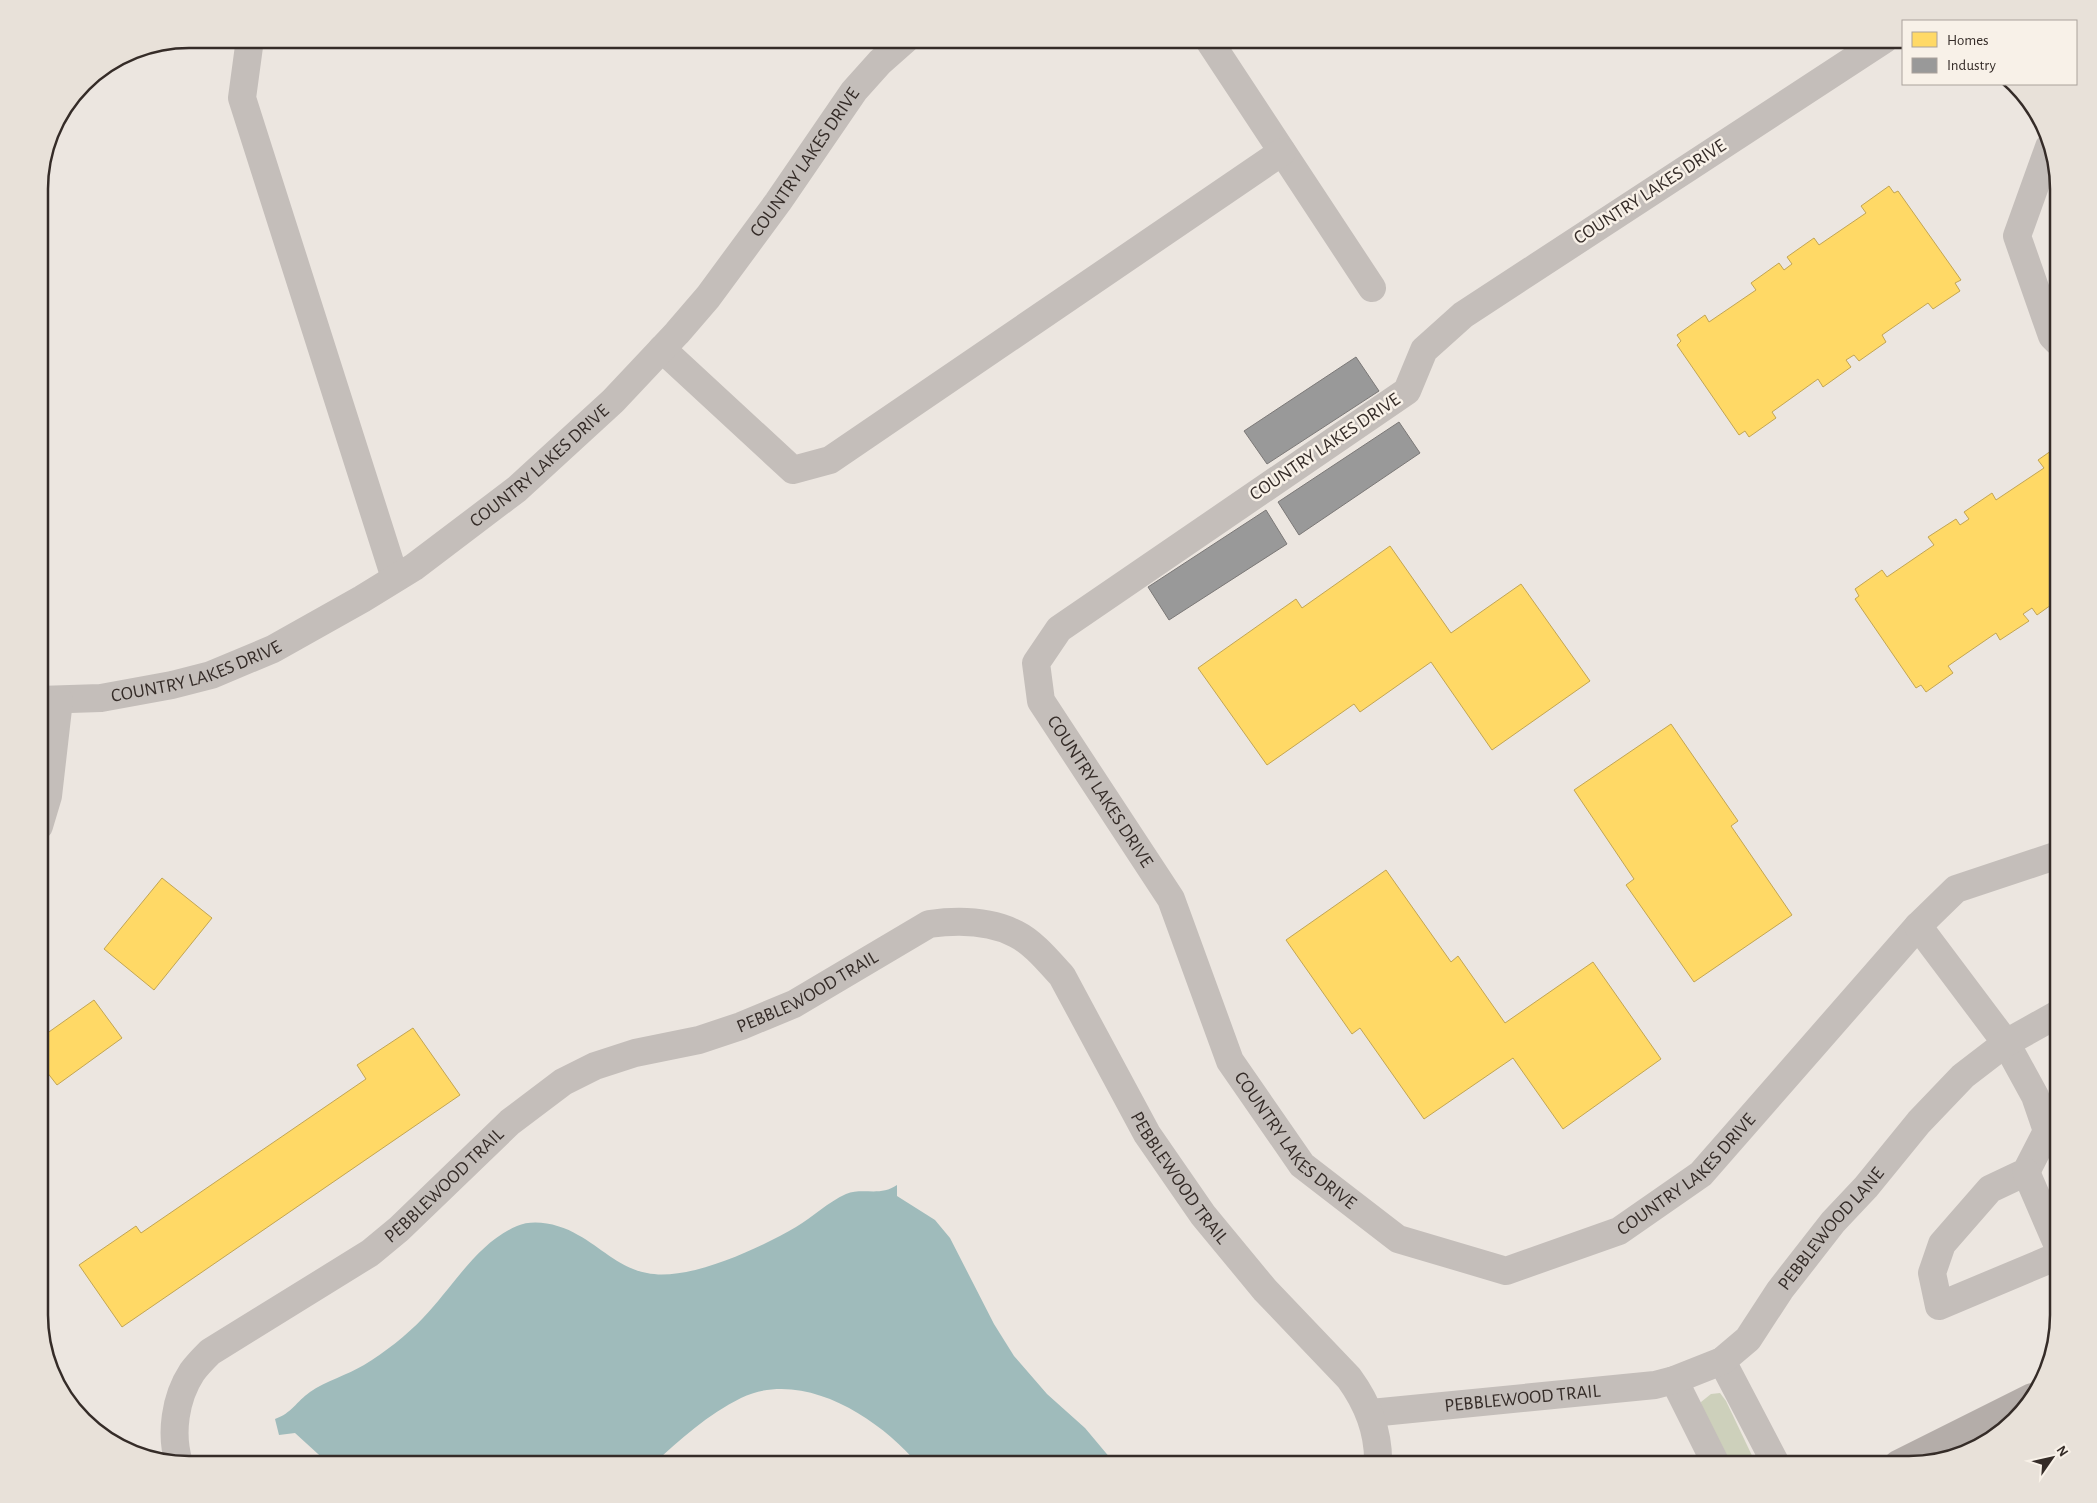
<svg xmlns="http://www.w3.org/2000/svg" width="2097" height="1503" viewBox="0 0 2097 1503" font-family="'Alegreya Sans',sans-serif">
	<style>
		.green { fill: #cdd0bb }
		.water { fill: #9fbbbb }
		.homes { fill: #ffd966; stroke: #c2a553 }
		.industry { fill: #999; stroke: #7b7877 }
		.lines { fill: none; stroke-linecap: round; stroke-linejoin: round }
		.minor { stroke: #c4beba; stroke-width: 28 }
		.major { stroke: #b4ada9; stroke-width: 28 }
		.labels { text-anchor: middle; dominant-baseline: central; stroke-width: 5; stroke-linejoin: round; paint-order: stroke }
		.street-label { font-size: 19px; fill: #352c28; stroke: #f8f1e8 }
		.rim { fill: none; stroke: #352c28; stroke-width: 2.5 }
	</style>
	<rect width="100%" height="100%" fill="#ece6e0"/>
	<polygon class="green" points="1720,1393 1726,1401 1756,1464 1729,1464 1702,1416 1701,1402 1711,1394"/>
	<path class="water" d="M897,1185V1196L935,1220L950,1238L994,1324L1014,1356L1047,1394L1085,1428L1111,1459L1112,1464H918C879,1418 803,1368 741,1398C708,1414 680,1440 653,1464H329L295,1433L279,1435L275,1419C292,1413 296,1402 310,1392C326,1381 347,1375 364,1365C384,1353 407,1335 423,1318C452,1288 477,1243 517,1226C535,1218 562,1225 578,1235C602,1248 619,1268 647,1273C688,1282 760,1248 796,1227C813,1217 828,1202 846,1194C863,1187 880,1197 897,1185Z"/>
	<g class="homes">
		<polygon points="1889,186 1894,193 1898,191 1961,280 1955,283 1960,291 1933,309 1928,303 1882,335 1886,342 1859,361 1854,355 1846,360 1851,367 1823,387 1818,379 1772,412 1776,418 1749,437 1745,431 1739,435 1677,345 1681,341 1677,335 1705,315 1709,322 1756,290 1751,283 1779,263 1784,270 1792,264 1787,257 1814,238 1819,245 1866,213 1861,206"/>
		<polygon points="2058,446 2058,600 2037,615 2032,608 2023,614 2029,621 2000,640 1996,633 1948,666 1953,673 1926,692 1921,685 1916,688 1855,599 1859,596 1855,589 1882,570 1887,577 1934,545 1928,537 1956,519 1960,525 1969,519 1964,512 1992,493 1996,500 2044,468 2038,460"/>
		<polygon points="1390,546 1451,633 1521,584 1590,681 1492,750 1431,662 1360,712 1354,704 1267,765 1198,668 1296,599 1302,608"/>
		<polygon points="1671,724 1738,821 1731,826 1792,915 1694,982 1626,885 1634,879 1574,790"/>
		<polygon points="1386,870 1451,962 1458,956 1505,1023 1593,962 1661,1059 1563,1129 1513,1058 1424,1119 1360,1028 1352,1034 1286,940"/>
		<polygon points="162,878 212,918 154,990 104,949"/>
		<polygon points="94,1000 122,1038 57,1085 39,1062 39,1039"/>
		<polygon points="413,1028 460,1095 122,1327 79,1265 136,1226 141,1233 366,1079 357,1065"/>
	</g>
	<g class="industry">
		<polygon points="1356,357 1379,391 1267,464 1244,431"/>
		<polygon points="1399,422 1420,453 1299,535 1278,502"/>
		<polygon points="1266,510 1287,544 1169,620 1148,587"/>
	</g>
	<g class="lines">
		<g class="minor">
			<polyline points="250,39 242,98 395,578"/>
			<polyline points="1208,39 1372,288"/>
			<path id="s1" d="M1885,39L1463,315L1424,350L1407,391L1059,629L1036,663L1041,701L1171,899L1230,1061L1302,1165L1398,1239L1506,1271L1619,1231L1701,1174L1918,926"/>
			<polyline points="2049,147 2017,236 2052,336 2058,342"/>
			<polyline points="662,349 793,470 830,460 1282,152"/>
			<path id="s2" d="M39,700L101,698L172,685L211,675L273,649L362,599L414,567L517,489L613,401L677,333L708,297L778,202L854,91L880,62L906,39"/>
			<polyline points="39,826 48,796 59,700"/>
			<polyline points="2058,855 1956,889 1918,926 2006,1043 2035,1096 2047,1131 2026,1172 1990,1189 1942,1244 1932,1273 1939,1306 2058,1256"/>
			<polyline points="2026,1172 2058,1246"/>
			<polyline points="1722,1361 1776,1464"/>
			<polyline points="1674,1380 1716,1464"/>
			<path id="s3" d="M1371,1413L1655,1385L1674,1380L1722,1361L1748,1339L1780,1290L1833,1222L1866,1187L1919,1122L1963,1076L2006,1043L2058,1014"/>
			<path id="s4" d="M179,1463C170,1434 175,1398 192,1372C197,1365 204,1358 210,1352L370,1253L399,1229L510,1122L563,1082L595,1066L635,1053L699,1040L741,1026L794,1004L929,924C958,920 989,920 1016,934C1034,943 1049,962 1062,976L1147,1134L1203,1215L1265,1290L1349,1378C1368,1404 1379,1431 1378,1464"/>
		</g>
		<polyline class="major" points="1898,1464 2032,1397"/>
	</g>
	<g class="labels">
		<g class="street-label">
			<text stroke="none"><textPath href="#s2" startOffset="971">COUNTRY LAKES DRIVE</textPath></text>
			<text transform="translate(1650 192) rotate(-33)">COUNTRY LAKES DRIVE</text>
			<text transform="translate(1325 447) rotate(-34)">COUNTRY LAKES DRIVE</text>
			<text stroke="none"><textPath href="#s2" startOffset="566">COUNTRY LAKES DRIVE</textPath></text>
			<text stroke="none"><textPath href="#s2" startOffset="161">COUNTRY LAKES DRIVE</textPath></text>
			<text stroke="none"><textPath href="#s1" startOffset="1210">COUNTRY LAKES DRIVE</textPath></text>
			<text stroke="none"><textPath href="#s4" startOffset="830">PEBBLEWOOD TRAIL</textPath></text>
			<text stroke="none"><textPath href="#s1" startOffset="1615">COUNTRY LAKES DRIVE</textPath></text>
			<text stroke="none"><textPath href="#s1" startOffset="2080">COUNTRY LAKES DRIVE</textPath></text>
			<text stroke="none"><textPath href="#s4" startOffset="1355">PEBBLEWOOD TRAIL</textPath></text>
			<text stroke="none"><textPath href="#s4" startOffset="410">PEBBLEWOOD TRAIL</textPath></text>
			<text stroke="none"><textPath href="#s3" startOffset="529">PEBBLEWOOD LANE</textPath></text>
			<text stroke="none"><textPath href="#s3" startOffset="152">PEBBLEWOOD TRAIL</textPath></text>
		</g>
	</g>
	<path d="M0 0H2097V1503H0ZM189 48H1909A141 141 0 0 1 2050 189V1315A141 141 0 0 1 1909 1456H189A141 141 0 0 1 48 1315V189A141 141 0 0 1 189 48Z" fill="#e8e1d9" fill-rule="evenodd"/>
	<path class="rim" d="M189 48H1909A141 141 0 0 1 2050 189V1315A141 141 0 0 1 1909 1456H189A141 141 0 0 1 48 1315V189A141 141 0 0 1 189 48Z"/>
	<rect x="1902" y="20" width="175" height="65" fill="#f8f1e8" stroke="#aaa29b"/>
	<rect x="1912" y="32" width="25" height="15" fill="#ffd966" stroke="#aaa29b"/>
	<text x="1947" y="45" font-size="15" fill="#352c28">Homes</text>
	<rect x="1912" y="58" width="25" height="15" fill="#999999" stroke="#aaa29b"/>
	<text x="1947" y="70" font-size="15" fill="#352c28">Industry</text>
	<g transform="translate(2052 1458) rotate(56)" stroke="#f8f1e8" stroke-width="4" paint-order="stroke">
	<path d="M0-4L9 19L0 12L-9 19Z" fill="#352c28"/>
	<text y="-8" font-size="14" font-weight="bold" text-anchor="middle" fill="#352c28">N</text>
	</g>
</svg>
